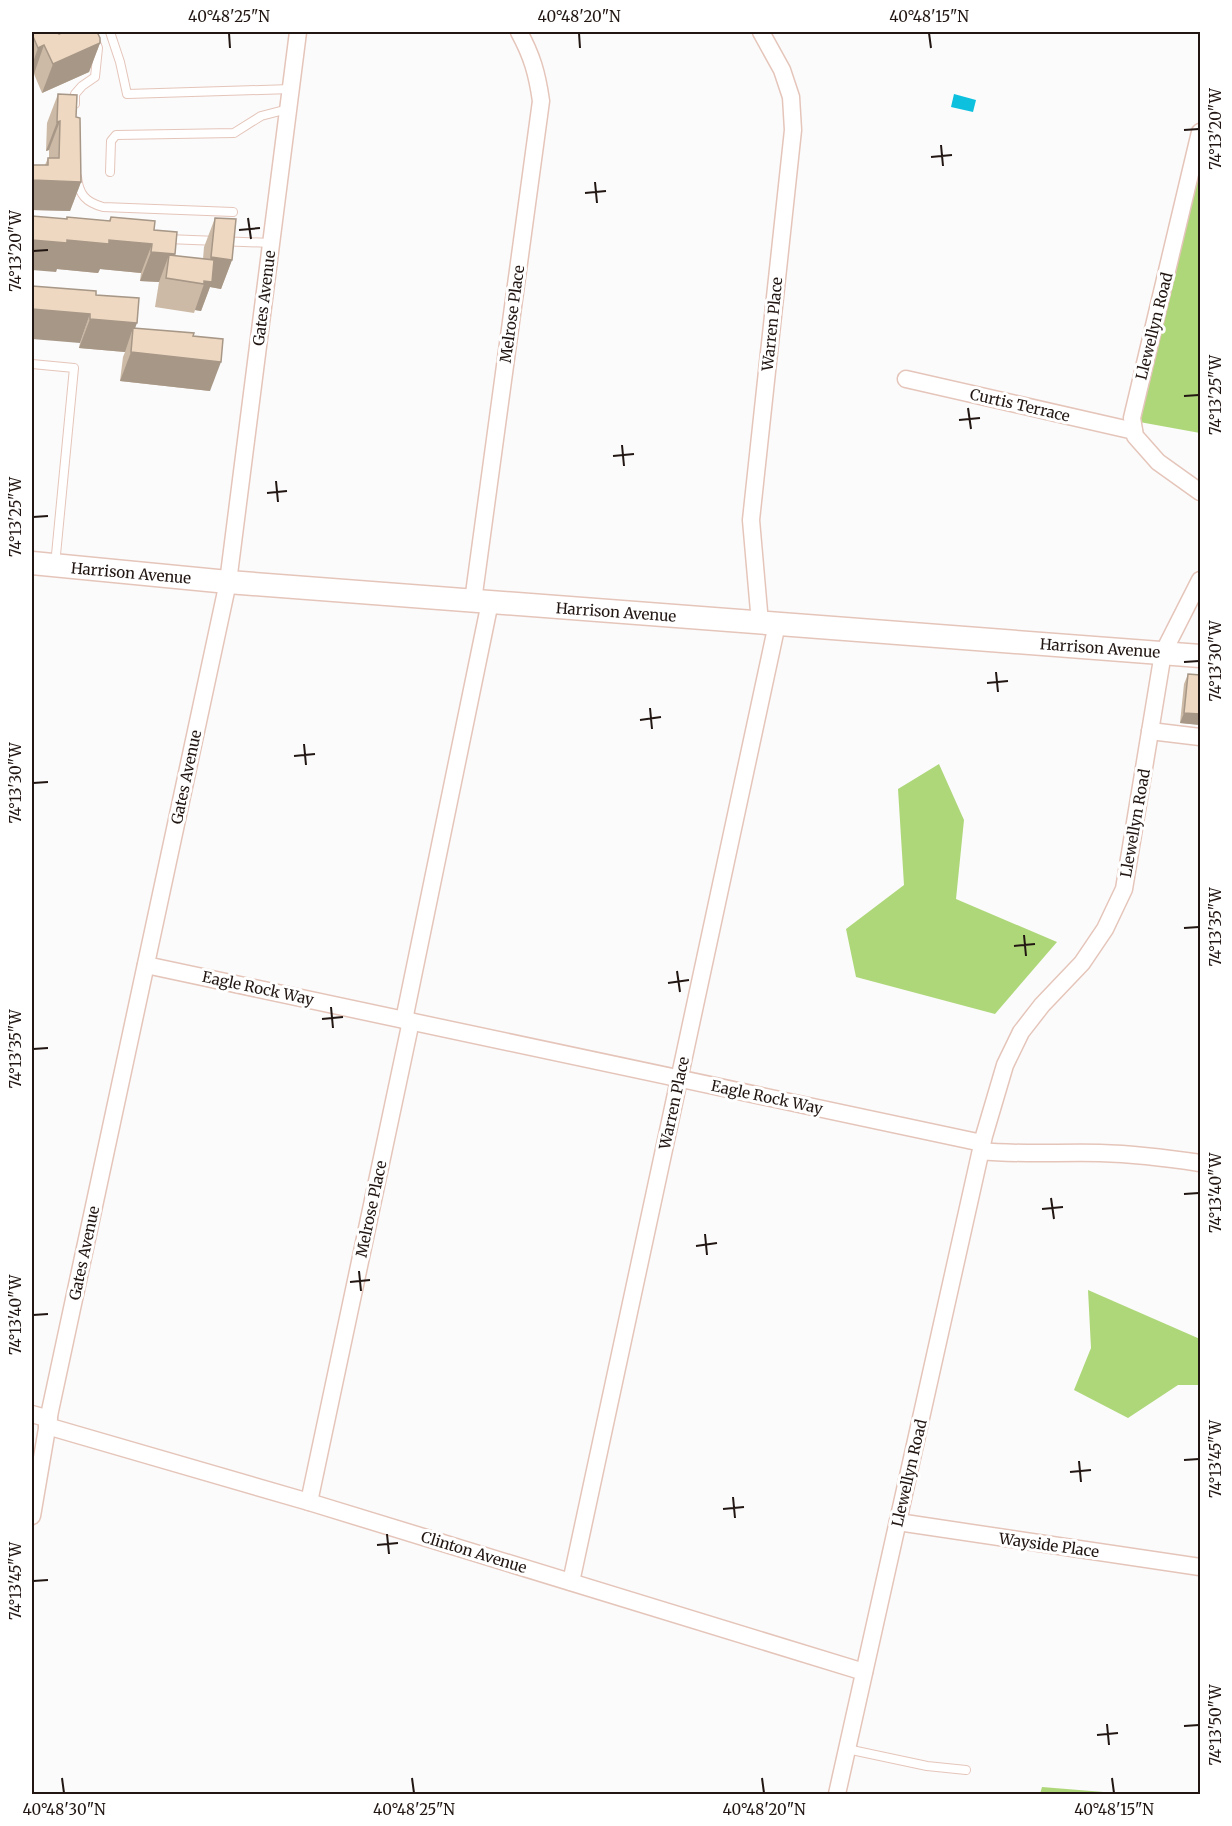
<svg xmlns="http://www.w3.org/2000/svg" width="1232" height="1826" viewBox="0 0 1232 1826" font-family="Merriweather,serif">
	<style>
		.forest { fill: #aed779 }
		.water { fill: #0dc0de }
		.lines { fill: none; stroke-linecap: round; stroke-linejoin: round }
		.lane-casing { stroke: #e5c5ba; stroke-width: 10 }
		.street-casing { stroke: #e5c5ba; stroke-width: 19 }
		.secondary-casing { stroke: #e5c5ba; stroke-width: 25 }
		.lane { stroke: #fff; stroke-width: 8 }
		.street { stroke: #fff; stroke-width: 16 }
		.secondary { stroke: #fff; stroke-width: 22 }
		.wall { fill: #cdbaa6 }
		.shaded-wall { fill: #a79787 }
		.building { fill: #eed8c1; stroke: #a79787; stroke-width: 1.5 }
		.ticks { fill: none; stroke: #211612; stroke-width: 2 }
		.labels { text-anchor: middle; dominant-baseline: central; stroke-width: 6; stroke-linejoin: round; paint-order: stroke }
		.street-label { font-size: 15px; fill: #211612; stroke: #fff }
		.neatline { fill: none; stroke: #211612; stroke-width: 2 }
		.ticks-label { font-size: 15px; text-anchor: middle; fill: #211612 }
	</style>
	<rect width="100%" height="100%" fill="#fbfbfb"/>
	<g class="forest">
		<polygon points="1200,123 1200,433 1134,421"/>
		<polygon points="939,764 964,820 956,899 1057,942 995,1014 856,977 846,929 904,885 898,789"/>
		<polygon points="1088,1290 1200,1339 1200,1385 1178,1385 1128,1418 1074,1390 1091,1348"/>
		<polygon points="1042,1787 1128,1794 1129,1794 1040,1794"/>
	</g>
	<polygon class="water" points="954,94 976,100 973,112 951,107"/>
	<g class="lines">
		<g class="lane-casing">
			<g id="lane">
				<polyline points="110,32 120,62 127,94 291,89"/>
				<polyline points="75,104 75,94 82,86 95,77 98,48 92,32"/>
				<polyline points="110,172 111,141 116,135 234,133 261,116 288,109"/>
				<path d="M77,177C79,194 85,202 103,207L233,212"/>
				<polyline points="167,239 271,243"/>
				<polyline points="32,364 74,368 55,565"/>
				<polyline points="847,1749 927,1766 966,1770"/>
			</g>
		</g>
		<g class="street-casing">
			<g id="street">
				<polyline points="1200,132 1132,418 1135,436 1158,462 1200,492"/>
				<polyline points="906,379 1134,431"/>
				<path d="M473,601L541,101C537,73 532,56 519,32"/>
				<polyline points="760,623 751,520 793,130 791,97 782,70 761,32"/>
				<polyline points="1150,731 1200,737"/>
				<polyline points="146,965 982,1143"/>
				<polyline points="404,1020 490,602"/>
				<path d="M981,1151C1021,1155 1060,1152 1100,1153C1134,1154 1167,1158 1200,1163"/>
				<polyline points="32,1414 49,1419"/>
				<polyline points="47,1426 309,1502 864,1672"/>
				<polyline points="309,1502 411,1021"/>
				<polyline points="32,1516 50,1411 228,582 298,32"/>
				<polyline points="898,1522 1200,1567"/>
				<polyline points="571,1582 777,624"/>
				<polyline points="837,1794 984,1136 1005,1065 1021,1032 1042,1005 1082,963 1105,929 1124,889 1163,653 1200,580"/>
			</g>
		</g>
		<g class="secondary-casing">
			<polyline id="secondary" points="32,563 228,582 1200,656"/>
		</g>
		<use href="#lane" class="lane"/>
		<use href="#street" class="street"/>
		<use href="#secondary" class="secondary"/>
	</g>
	<g class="wall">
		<polygon points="32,32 59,34 62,33 61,32 98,32 100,43 89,72 42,93 34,74 32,75"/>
		<polygon points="58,94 76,117 81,182 70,211 32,210 32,180 45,165 48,158 49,158 49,150 46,151 47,123"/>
		<polygon points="67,217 109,221 111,217 154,230 175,254 174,256 203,259 204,247 215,218 232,260 221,289 210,287 201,311 195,310 194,313 155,307 159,282 140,281 141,273 100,269 98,273 57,269 56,272"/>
		<polygon points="96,295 135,328 193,336 210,391 120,381 123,357 125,352 79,348 80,343"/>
		<polygon points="1188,674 1200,675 1200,725 1180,723 1184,684"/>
	</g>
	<g class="shaded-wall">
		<polygon points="100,43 89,72 42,93 53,64"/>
		<polygon points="44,45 34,74 32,75 32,65 38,48"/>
		<polygon points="60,121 49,150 46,151 57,122"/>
		<polygon points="32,180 81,182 70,211 32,210"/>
		<polygon points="32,240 109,240 152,244 141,273 100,269 98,273 57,269 56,272 32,270"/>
		<polygon points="151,252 175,254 166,278 169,255 159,282 140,281"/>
		<polygon points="211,257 232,260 221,289 210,287 201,311 195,310 204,284 201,283"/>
		<polygon points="32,309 90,314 80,343 32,339"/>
		<polygon points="90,319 137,323 133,334 133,328 125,352 79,348"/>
		<polygon points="131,352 221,362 210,391 120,381"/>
		<polygon points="1184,713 1200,714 1200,725 1180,723"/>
	</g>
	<g class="building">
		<polygon points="32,32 58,32 59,34 64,32 97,32 100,38 100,43 53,64 44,45 38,48 32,34"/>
		<polygon points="58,94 77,95 76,117 80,118 81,182 32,180 32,165 48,165 48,158 59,158 60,121 57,122"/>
		<polygon points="32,216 67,219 67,217 110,221 111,217 155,221 154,230 177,232 175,254 151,252 152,244 109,240 109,244 67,240 67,243 32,240"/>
		<polygon points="215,218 236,219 232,260 211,257"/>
		<polygon points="169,255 214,260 212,282 204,281 204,284 166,278"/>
		<polygon points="32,286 96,291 96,295 139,298 137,323 90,319 90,314 32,309"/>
		<polygon points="133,328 194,333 193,336 223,339 221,362 131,352"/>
		<polygon points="1188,674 1200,675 1200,714 1184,713"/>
	</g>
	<path class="ticks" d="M229,33L230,48M579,33L580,48M929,33L931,48M1184,130L1199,129M941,145L943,166M931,157L952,155M595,182L597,203M585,193L606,191M248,218L251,239M239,230L260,228M33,251L48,250M1184,396L1199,395M968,408L971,429M959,420L980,418M622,445L624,466M613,456L634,454M276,481L278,502M267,493L287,491M33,517L48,516M1184,662L1199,661M996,672L998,692M987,683L1008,681M650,708L652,729M640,720L661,717M304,744L306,765M294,756L315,754M33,783L48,782M1184,928L1199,927M1024,935L1026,956M1014,946L1035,944M677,971L680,992M668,983L689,980M331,1007L333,1028M322,1019L343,1017M33,1049L48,1048M1184,1194L1199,1193M1051,1198L1054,1219M1042,1209L1063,1207M705,1234L707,1255M696,1246L717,1243M359,1271L361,1291M350,1282L370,1280M33,1315L48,1314M1184,1460L1199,1459M1079,1461L1081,1482M1070,1472L1091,1470M733,1497L735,1518M723,1509L744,1507M387,1534L389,1554M377,1545L398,1543M33,1581L48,1580M1107,1724L1109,1745M1184,1726L1199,1725M1097,1735L1118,1733M62,1778L64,1793M412,1778L414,1793M762,1778L764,1793M1112,1778L1114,1793"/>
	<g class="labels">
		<g class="street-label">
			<text transform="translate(264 298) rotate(-83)">Gates Avenue</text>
			<text transform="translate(512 314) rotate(-82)">Melrose Place</text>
			<text transform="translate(772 324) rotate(-84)">Warren Place</text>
			<text transform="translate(1154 326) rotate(-76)">Llewellyn Road</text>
			<text transform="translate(1020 405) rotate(13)">Curtis Terrace</text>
			<text transform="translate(131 573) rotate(5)">Harrison Avenue</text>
			<text transform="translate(616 612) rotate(4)">Harrison Avenue</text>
			<text transform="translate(1100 648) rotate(4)">Harrison Avenue</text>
			<text transform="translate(186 777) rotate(-78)">Gates Avenue</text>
			<text transform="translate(1135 823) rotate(-80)">Llewellyn Road</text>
			<text transform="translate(258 988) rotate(12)">Eagle Rock Way</text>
			<text transform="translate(767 1097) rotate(12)">Eagle Rock Way</text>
			<text transform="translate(674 1103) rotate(-78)">Warren Place</text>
			<text transform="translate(371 1209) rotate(-78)">Melrose Place</text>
			<text transform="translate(84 1253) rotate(-78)">Gates Avenue</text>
			<text transform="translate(909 1473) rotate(-77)">Llewellyn Road</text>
			<text transform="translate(1049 1545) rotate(8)">Wayside Place</text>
			<text transform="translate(474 1552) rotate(17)">Clinton Avenue</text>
		</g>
	</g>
	<rect width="1232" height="1826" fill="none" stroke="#ffffff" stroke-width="66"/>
	<rect x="33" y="33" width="1166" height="1760" class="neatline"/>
	<g class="ticks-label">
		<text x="229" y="22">40°48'25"N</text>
		<text x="579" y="22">40°48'20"N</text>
		<text x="929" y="22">40°48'15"N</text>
		<text transform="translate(1216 129) rotate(-90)" y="5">74°13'20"W</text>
		<text transform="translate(16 251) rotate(-90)" y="5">74°13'20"W</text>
		<text transform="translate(1216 395) rotate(-90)" y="5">74°13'25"W</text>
		<text transform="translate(16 517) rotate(-90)" y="5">74°13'25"W</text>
		<text transform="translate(1216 661) rotate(-90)" y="5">74°13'30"W</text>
		<text transform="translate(16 783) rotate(-90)" y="5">74°13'30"W</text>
		<text transform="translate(1216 927) rotate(-90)" y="5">74°13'35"W</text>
		<text transform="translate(16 1049) rotate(-90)" y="5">74°13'35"W</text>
		<text transform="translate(1216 1193) rotate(-90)" y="5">74°13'40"W</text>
		<text transform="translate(16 1315) rotate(-90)" y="5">74°13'40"W</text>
		<text transform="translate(1216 1459) rotate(-90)" y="5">74°13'45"W</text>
		<text transform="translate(16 1581) rotate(-90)" y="5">74°13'45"W</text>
		<text transform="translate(1216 1725) rotate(-90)" y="5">74°13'50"W</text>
		<text x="64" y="1815">40°48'30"N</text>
		<text x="414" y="1815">40°48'25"N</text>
		<text x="764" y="1815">40°48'20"N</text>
		<text x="1114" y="1815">40°48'15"N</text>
	</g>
</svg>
